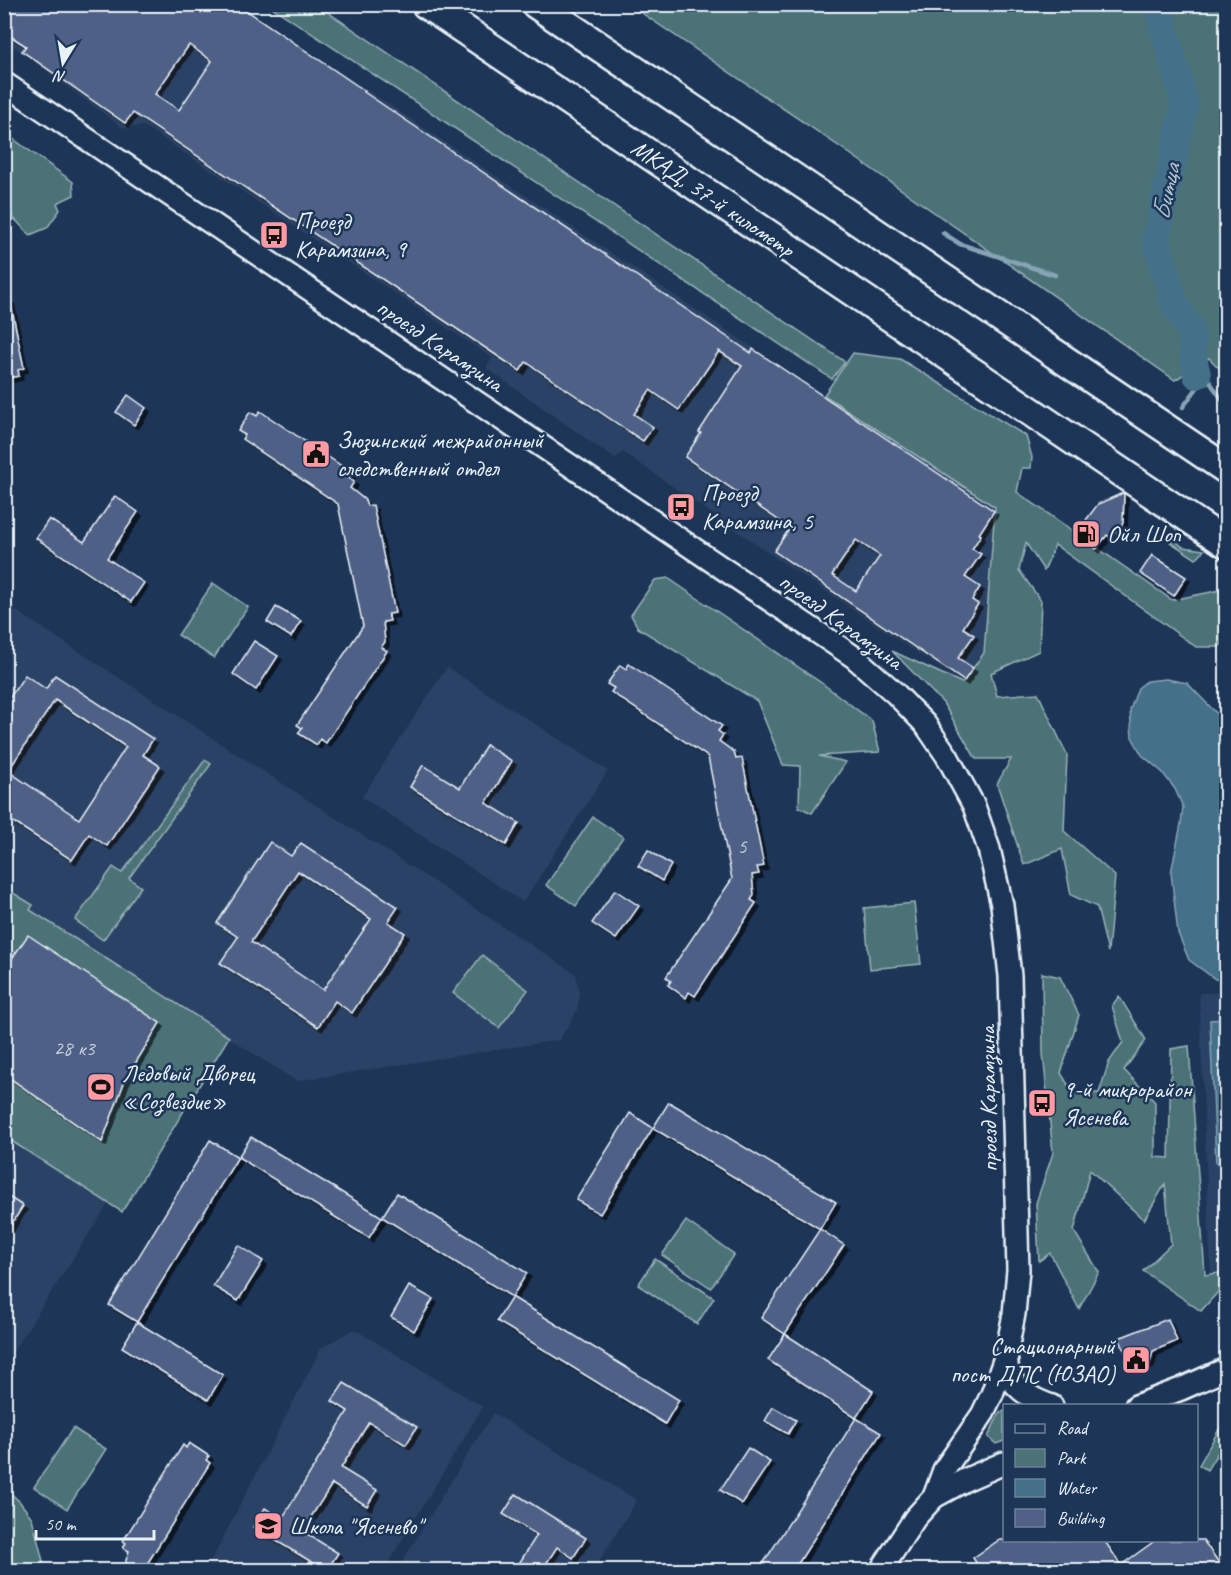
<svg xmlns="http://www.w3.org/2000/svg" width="1231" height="1575" viewBox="0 0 1231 1575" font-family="Caveat,sans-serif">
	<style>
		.built { fill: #2c4265 }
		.green { fill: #4b7377; stroke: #9ab2b8; stroke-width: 1.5 }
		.water { fill: #457089; stroke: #86a4b5; stroke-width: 1.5 }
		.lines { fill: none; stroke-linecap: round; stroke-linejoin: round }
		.stream { stroke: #86a4b5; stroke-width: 4.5 }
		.river { stroke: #457089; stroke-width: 28 }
		.building { fill: #506087; stroke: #e8f1f8; stroke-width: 1.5; fill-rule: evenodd; filter: url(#shadow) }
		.secondary-casing { stroke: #e8f1f8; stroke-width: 26 }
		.highway-casing { stroke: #e8f1f8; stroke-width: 33 }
		.secondary { stroke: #1d3557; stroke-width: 21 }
		.highway { stroke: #1d3557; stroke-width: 28 }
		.labels { text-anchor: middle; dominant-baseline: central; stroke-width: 5; stroke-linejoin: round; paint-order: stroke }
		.number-label { font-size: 21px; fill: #c2cddc }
		.street-label { font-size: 24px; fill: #e8f1f8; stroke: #1d3557 }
		.poi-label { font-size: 24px; fill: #e8f1f8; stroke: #1d3557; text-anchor: start }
		.water-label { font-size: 26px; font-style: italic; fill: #afc4d1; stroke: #1d3557 }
	</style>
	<defs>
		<filter id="shadow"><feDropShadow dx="4" dy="4" stdDeviation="0" flood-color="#0009"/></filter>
	</defs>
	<rect width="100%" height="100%" fill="#1d3557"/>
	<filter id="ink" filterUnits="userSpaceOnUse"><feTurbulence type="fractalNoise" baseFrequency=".0167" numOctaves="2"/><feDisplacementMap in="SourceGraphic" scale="12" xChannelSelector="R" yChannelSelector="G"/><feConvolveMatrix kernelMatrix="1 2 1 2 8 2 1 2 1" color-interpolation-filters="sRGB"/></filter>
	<g filter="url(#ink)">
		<g class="built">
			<polygon points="4,5 240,5 824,395 995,507 984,653 962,683 773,556 623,452 615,459 486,368 492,358 144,126 123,128 23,54 5,39"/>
			<polygon points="4,603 576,974 579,990 579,1000 576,1013 559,1040 296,1081 30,910 32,905 5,887"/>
			<polygon points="447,667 608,771 523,902 362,797"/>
			<polygon points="1199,993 1226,993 1226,1280 1211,1281"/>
			<polygon points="5,1137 108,1204 5,1364"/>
			<polygon points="354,1329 483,1407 384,1570 214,1570 208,1567 321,1348"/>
			<polygon points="493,1413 637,1500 594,1570 397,1570"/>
		</g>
		<g class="green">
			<polygon points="269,5 317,5 845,362 832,379"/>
			<polygon points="630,5 1226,5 1226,375 1209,358 1175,380 843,149"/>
			<polygon points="5,133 73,182 74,195 57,203 60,210 47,228 30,235 5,209"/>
			<polygon points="853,353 900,359 1026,436 1032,457 1031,468 1022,468 1017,492 1172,600 1226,589 1226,639 1219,647 1196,647 1055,545 1044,571 1026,543 1019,570 1041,601 1039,651 991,673 997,696 1038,693 1067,755 1064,831 1115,876 1108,952 1097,907 1071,895 1062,849 1024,865 997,784 1011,759 976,759 943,703 892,651 962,683 984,653 995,507 824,395"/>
			<polygon points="1173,539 1183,547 1204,550 1196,559 1170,542"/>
			<polygon points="668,578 823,684 872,721 880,752 819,756 846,762 812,813 799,807 800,766 783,765 757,701 638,628 631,615 655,580"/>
			<polygon points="213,583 248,607 214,658 178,635"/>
			<polygon points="205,760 211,764 129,878 141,887 103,940 75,920 113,867 122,873"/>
			<polygon points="593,817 623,837 576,906 546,885"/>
			<polygon points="5,888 33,905 30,910 229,1037 122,1212 5,1137"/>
			<polygon points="914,903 921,964 870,969 864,908"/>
			<polygon points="482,955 528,990 499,1028 453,993"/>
			<polygon points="1042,973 1060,977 1079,1015 1061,1073 1073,1093 1099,1093 1109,1062 1123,1042 1112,1006 1119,996 1146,1040 1124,1070 1155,1102 1155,1157 1169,1158 1171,1049 1189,1046 1205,1275 1226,1272 1226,1283 1201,1311 1143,1271 1171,1244 1165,1184 1144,1220 1090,1170 1074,1231 1099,1272 1079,1309 1050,1253 1039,1261 1036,1203 1053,1153 1043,1053"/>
			<polygon points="686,1221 734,1254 711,1288 662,1255"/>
			<polygon points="655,1259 714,1298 697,1324 638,1285"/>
			<polygon points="1004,1411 1004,1441 996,1444 988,1437 1000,1412"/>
			<polygon points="1226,1417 1226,1439 1207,1470 1199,1465"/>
			<polygon points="73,1428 106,1449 67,1509 34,1487"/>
			<polygon points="4,1487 20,1502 32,1518 45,1569 51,1570 5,1570"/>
		</g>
		<g class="water">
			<polygon points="1166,679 1187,683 1226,723 1226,981 1215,979 1189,960 1178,933 1171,873 1181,824 1183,807 1175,789 1162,772 1142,755 1132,737 1130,710 1138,688 1147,681"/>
			<polygon points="1226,1019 1226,1162 1216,1163 1210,1020"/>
		</g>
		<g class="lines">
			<g class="stream">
				<polyline points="943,233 960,244 1055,275"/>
				<polyline points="1193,358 1226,405"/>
				<polyline points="1183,407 1206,376"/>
			</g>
			<polyline class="river" points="1157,4 1185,104 1156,239 1174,303 1192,332 1193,358 1197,375"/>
		</g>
		<g class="building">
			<path d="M4,4H237L365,91L364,92L751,353L753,349L994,511L979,534L981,535L972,549L981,554L965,577L980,587L972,600L978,604L963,628L974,635L958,658L973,668L964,681L774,551L790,528L685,457L701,433L699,432L742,366L719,351L679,410L650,390L634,414L653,427L643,441L526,362L520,371L133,113L125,123L22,51L26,46L4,32ZM189,45L212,61L179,110L155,94ZM856,540L880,556L856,591L832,575Z"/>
			<polygon points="10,300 24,368 18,370 19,376 4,379 4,301"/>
			<polygon points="128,395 146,408 134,425 116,412"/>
			<polygon points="260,411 352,473 349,478 354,482 350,488 365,500 367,506 373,505 395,613 388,614 390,621 383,622 385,642 381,647 387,651 326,743 320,739 317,745 298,733 302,728 297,725 363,626 338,504 242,439 245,435 238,431 250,412 257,416"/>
			<polygon points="1123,493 1124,494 1123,523 1111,538 1107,535 1096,549 1082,538 1085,533 1081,531 1088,522 1086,520 1098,504"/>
			<polygon points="115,496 138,512 107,558 144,583 131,602 36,538 49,519 84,542"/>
			<polygon points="1152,555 1186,577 1174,596 1140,573"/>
			<polygon points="276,607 301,621 291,637 267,622"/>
			<polygon points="254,641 278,656 256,690 233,674"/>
			<polygon points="629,664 722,726 718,731 723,735 719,741 734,752 736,759 742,758 764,866 757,867 759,874 752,875 754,895 751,900 756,903 695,996 689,992 686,998 668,985 671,981 666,977 732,879 708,757 611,692 614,688 607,684 620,665 626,669"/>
			<path d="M25,675L46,689L55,675L153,739L143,755L160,766L107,846L89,834L72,860L4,816V706ZM55,700L126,747L79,819L8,771Z"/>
			<polygon points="486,745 512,761 486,803 519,823 506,845 410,787 423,765 460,788"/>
			<path d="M270,842L291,856L301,843L398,907L388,922L405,933L352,1013L335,1001L318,1027L220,963L238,937L217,923ZM298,871L371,919L323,990L251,942Z"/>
			<polygon points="648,850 671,865 662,881 638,866"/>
			<polygon points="615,890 639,906 616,939 592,923"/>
			<polygon points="28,935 160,1023 125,1080 102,1142 4,1074 4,970"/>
			<polygon points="669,1102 836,1202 820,1229 653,1128"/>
			<polygon points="630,1113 653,1128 600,1214 576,1200"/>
			<polygon points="251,1137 382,1217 369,1238 238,1157"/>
			<polygon points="210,1140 238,1157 137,1322 109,1305"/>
			<polygon points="397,1193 527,1273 512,1297 382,1217"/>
			<polygon points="4,1194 23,1206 4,1236"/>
			<polygon points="820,1229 844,1245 785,1334 761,1318"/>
			<polygon points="238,1245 263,1261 238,1301 213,1286"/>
			<polygon points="409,1286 433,1299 414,1331 391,1317"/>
			<polygon points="512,1297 679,1400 665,1424 497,1321"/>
			<polygon points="1168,1319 1177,1341 1153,1351 1150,1363 1145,1367 1137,1367 1130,1362 1119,1338"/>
			<polygon points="137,1322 223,1375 208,1400 122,1347"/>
			<polygon points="785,1334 873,1391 856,1418 768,1360"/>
			<polygon points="344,1383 417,1427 406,1445 369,1422 341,1468 377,1490 367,1506 332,1484 302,1531 338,1553 327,1570 325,1570 253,1527 265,1508 282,1519 348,1411 332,1401"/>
			<polygon points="773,1407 796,1420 788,1434 765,1421"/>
			<polygon points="856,1418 881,1433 794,1570 759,1570"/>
			<polygon points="189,1443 209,1456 206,1460 210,1463 147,1564 148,1570 126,1570 126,1560 129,1551 123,1548 126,1543 123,1541 183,1445 186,1448"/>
			<polygon points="748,1448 770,1462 742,1504 720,1490"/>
			<polygon points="516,1494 586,1538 573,1558 557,1547 542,1570 515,1570 537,1535 503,1514"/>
			<polygon points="999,1540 1104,1540 1121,1565 1156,1540 1203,1540 1224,1570 981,1570 973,1558"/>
		</g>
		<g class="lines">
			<g class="secondary-casing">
				<g id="secondary">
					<polyline points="4,83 854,657 895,693 925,724 947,756 974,806 989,849 1002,905 1010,976 1018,1270 1014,1314 1006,1355 992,1394 982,1415 944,1470 934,1497 915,1518 881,1570"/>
					<path d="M1006,1355C1007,1361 1007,1369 1009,1375C1017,1391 1036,1401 1052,1406"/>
					<polyline points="1136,1406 1181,1389 1226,1369"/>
					<polyline points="934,1497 965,1480 1004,1463"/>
				</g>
			</g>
			<g class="highway-casing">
				<g id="highway">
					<polyline points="426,4 1226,543"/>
					<polyline points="536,4 1226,469"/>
				</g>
			</g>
			<use href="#secondary" class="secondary"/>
			<use href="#highway" class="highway"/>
		</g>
	</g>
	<defs>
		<g id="bus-square" transform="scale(1.5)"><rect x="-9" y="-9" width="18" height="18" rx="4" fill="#ff9aa2" stroke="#1d3557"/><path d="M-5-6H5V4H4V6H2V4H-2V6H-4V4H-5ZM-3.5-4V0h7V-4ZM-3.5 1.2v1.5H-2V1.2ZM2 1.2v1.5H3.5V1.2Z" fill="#111"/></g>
		<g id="civic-square" transform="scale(1.5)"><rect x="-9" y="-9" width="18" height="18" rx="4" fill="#ff9aa2" stroke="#1d3557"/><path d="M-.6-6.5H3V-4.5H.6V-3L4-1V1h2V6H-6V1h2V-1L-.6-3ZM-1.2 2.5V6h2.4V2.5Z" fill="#111"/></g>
		<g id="fuel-square" transform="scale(1.5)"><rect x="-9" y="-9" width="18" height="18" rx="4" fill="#ff9aa2" stroke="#1d3557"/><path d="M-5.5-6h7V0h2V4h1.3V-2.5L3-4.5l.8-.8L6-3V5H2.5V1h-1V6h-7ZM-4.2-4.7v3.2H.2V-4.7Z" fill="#111"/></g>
		<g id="stadium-square" transform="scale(1.5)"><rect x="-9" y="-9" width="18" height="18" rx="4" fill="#ff9aa2" stroke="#1d3557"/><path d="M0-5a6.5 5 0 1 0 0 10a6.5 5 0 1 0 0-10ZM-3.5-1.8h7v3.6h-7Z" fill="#111"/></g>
		<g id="school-square" transform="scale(1.5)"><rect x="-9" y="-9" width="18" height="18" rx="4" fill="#ff9aa2" stroke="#1d3557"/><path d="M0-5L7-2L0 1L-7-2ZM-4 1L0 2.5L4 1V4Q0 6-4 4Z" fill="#111"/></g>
	</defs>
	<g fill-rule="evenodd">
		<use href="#bus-square" x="274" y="235"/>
		<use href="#civic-square" x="316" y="454"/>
		<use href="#bus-square" x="681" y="507"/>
		<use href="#fuel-square" x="1086" y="534"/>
		<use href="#stadium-square" x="101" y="1087"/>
		<use href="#bus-square" x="1042" y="1103"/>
		<use href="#civic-square" x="1136" y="1360"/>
		<use href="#school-square" x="268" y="1526"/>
	</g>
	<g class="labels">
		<g class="number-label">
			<text x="742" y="846">5</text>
			<text x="74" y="1048">28 к3</text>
		</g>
		<g class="street-label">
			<text transform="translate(713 198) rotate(34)">МКАД, 37-й километр</text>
			<text transform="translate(440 345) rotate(34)">проезд Карамзина</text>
			<text transform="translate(841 621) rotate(36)">проезд Карамзина</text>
			<text transform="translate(988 1099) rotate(-91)">проезд Карамзина</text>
		</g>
		<g class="poi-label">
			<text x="295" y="221">Проезд<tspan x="295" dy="28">Карамзина, 9</tspan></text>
			<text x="337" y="440">Зюзинский межрайонный<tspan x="337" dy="28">следственный отдел</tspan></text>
			<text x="702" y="493">Проезд<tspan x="702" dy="28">Карамзина, 5</tspan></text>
			<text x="1107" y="534">Ойл Шоп</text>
			<text x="122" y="1073">Ледовый Дворец<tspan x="122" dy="28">«Созвездие»</tspan></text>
			<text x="1063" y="1089">9-й микрорайон<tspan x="1063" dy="28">Ясенева</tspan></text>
			<text x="1115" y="1346" text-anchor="end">Стационарный<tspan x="1115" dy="28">пост ДПС (ЮЗАО)</tspan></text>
			<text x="289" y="1526">Школа "Ясенево"</text>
		</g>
		<g class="water-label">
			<text transform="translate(1166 192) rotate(-78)">Битца</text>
		</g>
	</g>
	<rect width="1231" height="1575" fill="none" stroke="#1d3557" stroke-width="24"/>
	<rect x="12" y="12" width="1207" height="1551" fill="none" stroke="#e8f1f8" stroke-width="2" filter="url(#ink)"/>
	<rect x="1003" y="1404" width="195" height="138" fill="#1d3557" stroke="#6e8097" stroke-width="1.5"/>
	<rect x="1015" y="1424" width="30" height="9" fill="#1d3557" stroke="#6e8097" stroke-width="1.5"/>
	<text x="1057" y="1434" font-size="18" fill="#e8f1f8">Road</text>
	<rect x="1015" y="1449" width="30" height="18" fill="#4b7377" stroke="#6e8097" stroke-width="1.5"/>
	<text x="1057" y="1464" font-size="18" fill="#e8f1f8">Park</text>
	<rect x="1015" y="1479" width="30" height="18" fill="#457089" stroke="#6e8097" stroke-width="1.5"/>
	<text x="1057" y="1494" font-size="18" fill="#e8f1f8">Water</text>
	<rect x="1015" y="1509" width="30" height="18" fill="#506087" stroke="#6e8097" stroke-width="1.5"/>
	<text x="1057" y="1524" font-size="18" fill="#e8f1f8">Building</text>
	<g transform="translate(63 63) rotate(191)" stroke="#1d3557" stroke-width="4.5" paint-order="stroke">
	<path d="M0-4.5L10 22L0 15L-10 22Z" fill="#e8f1f8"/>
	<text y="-9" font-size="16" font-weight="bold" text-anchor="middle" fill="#e8f1f8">N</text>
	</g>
	<path d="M36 1530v9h118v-9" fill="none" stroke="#e8f1f8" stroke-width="3"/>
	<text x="45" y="1530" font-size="18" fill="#e8f1f8" stroke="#1d3557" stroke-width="4.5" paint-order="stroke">50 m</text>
</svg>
